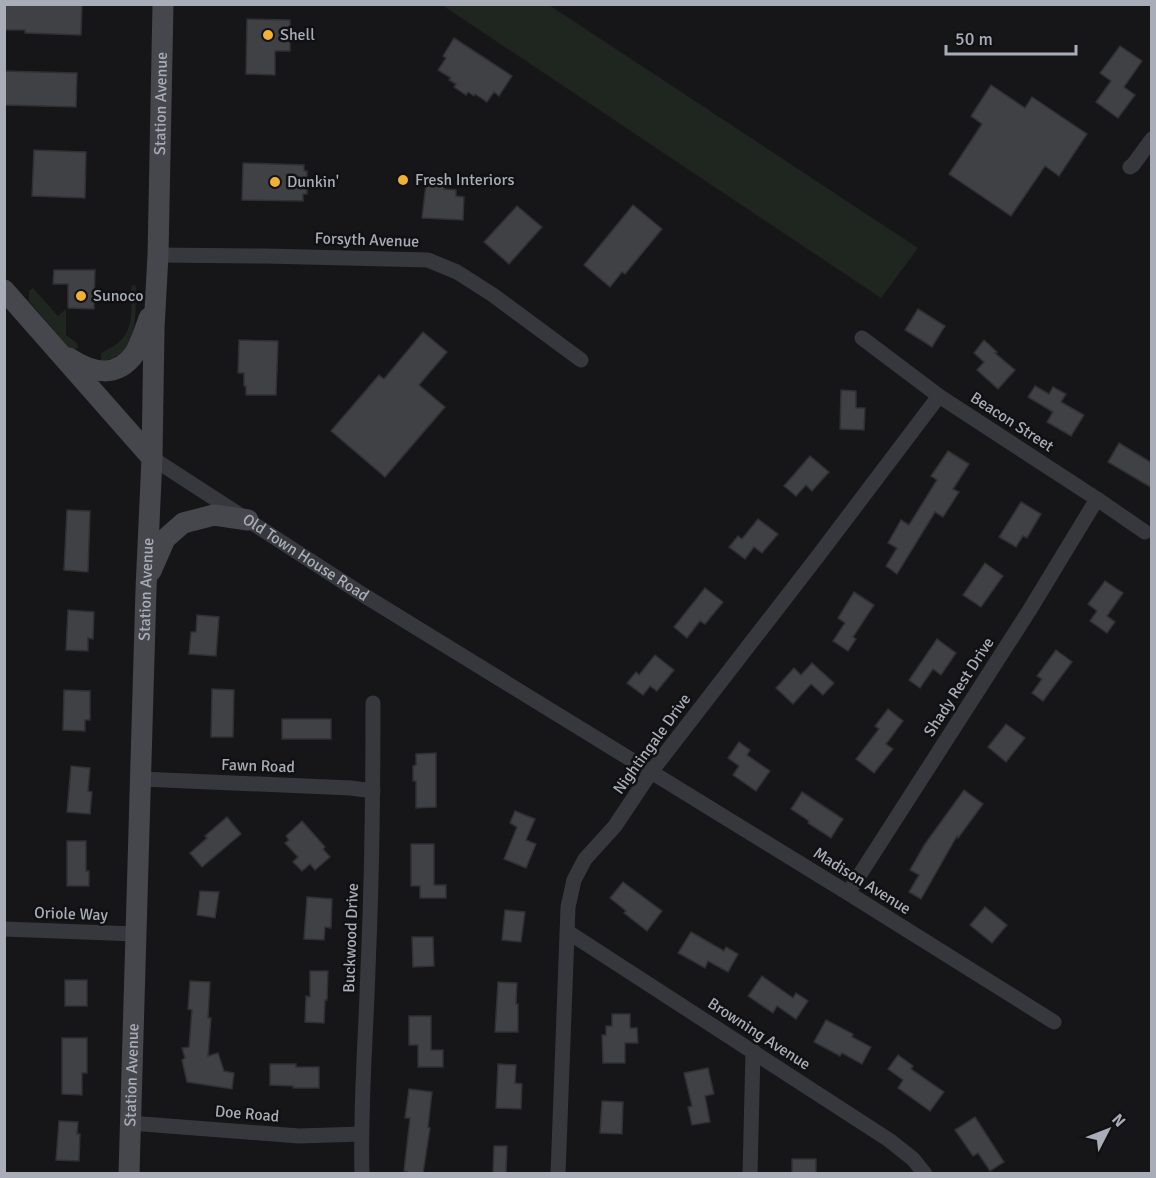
<svg xmlns="http://www.w3.org/2000/svg" width="1156" height="1178" viewBox="0 0 1156 1178" font-family="Signika,sans-serif">
	<style>
		.green { fill: #1e261f }
		.building { fill: #404145; stroke: #303034; stroke-width: 1.5 }
		.lines { fill: none; stroke-linecap: round; stroke-linejoin: round }
		.minor { stroke: #37383d; stroke-width: 15 }
		.secondary { stroke: #45474d; stroke-width: 21 }
		.poi-dot { fill: #f2b134; stroke: #111113; stroke-width: 2 }
		.labels { text-anchor: middle; dominant-baseline: central; stroke-width: 5; stroke-linejoin: round; paint-order: stroke }
		.poi-label { font-size: 16px; fill: #a8adb8; stroke: #111113; text-anchor: start }
		.street-label { font-size: 16px; fill: #a8adb8; stroke: #111113 }
	</style>
	<rect width="100%" height="100%" fill="#161618"/>
	<g class="green">
		<polygon points="442,5 549,5 918,248 881,298"/>
		<path d="M133,285H135L136,288C135,317 140,356 102,361L101,360V354C106,349 113,348 118,343C135,329 131,307 131,287Z"/>
		<polygon points="33,288 58,316 66,309 66,335 77,343 78,348 76,349 70,349 29,301 29,291"/>
	</g>
	<g class="building">
		<polygon points="4,4 82,4 81,35 25,33 25,30 4,30"/>
		<polygon points="247,19 290,20 290,51 275,51 275,75 246,74"/>
		<polygon points="454,38 512,76 499,96 494,92 487,102 475,94 474,96 468,92 466,95 454,87 456,84 449,80 451,78 438,70 446,58 443,56"/>
		<polygon points="1120,46 1142,61 1124,87 1135,95 1118,118 1096,102 1111,81 1100,73"/>
		<polygon points="4,71 77,73 76,107 4,105"/>
		<polygon points="991,85 1025,108 1032,97 1087,134 1059,176 1045,166 1011,216 949,174 982,124 971,116"/>
		<polygon points="34,150 86,152 85,198 32,196"/>
		<polygon points="243,163 304,165 304,171 307,171 307,194 303,194 303,201 242,200"/>
		<polygon points="426,184 444,185 444,189 456,190 456,196 464,197 463,220 422,218"/>
		<polygon points="633,205 662,229 625,274 622,272 610,287 584,265"/>
		<polygon points="517,206 542,227 509,264 484,242"/>
		<polygon points="54,270 95,270 94,309 68,308 68,284 53,284"/>
		<polygon points="918,309 945,326 932,347 905,330"/>
		<polygon points="423,332 447,352 419,385 445,407 385,477 331,431 379,375 384,379"/>
		<polygon points="239,340 278,341 276,395 246,395 246,386 244,386 244,373 238,373"/>
		<polygon points="984,340 997,352 995,353 1015,370 998,389 977,370 984,362 974,353"/>
		<polygon points="1035,386 1049,394 1053,387 1066,394 1061,402 1084,415 1071,436 1047,422 1053,412 1028,397"/>
		<polygon points="841,390 856,391 856,408 865,408 864,430 840,429"/>
		<polygon points="1119,443 1152,463 1152,488 1108,462"/>
		<polygon points="948,451 969,464 953,489 959,492 943,517 935,512 897,574 886,566 897,548 888,543 901,520 909,525 937,480 931,476"/>
		<polygon points="810,456 829,472 812,491 806,485 796,496 784,486"/>
		<polygon points="1021,502 1041,514 1027,538 1023,536 1016,547 999,537"/>
		<polygon points="67,510 90,511 88,572 64,570"/>
		<polygon points="758,519 778,534 762,553 754,547 745,559 729,547 738,536 742,539"/>
		<polygon points="985,563 1003,576 981,607 963,595"/>
		<polygon points="1105,581 1123,593 1107,616 1115,622 1107,633 1090,621 1097,611 1088,604"/>
		<polygon points="705,588 723,602 705,624 700,621 687,638 674,627"/>
		<polygon points="854,592 874,605 853,637 856,639 848,651 833,641 845,623 838,618"/>
		<polygon points="68,610 94,612 93,639 88,638 88,651 66,650"/>
		<polygon points="197,615 219,617 216,656 189,654 191,632 196,632"/>
		<polygon points="937,639 956,653 941,675 933,669 920,688 909,680"/>
		<polygon points="1056,650 1072,662 1043,701 1032,693 1042,679 1037,676"/>
		<polygon points="655,655 674,670 657,691 650,686 643,695 627,683 636,672 639,675"/>
		<polygon points="812,663 834,683 823,695 811,684 793,704 776,688 794,668 801,675"/>
		<polygon points="212,689 234,690 233,737 211,737"/>
		<polygon points="64,690 90,691 90,720 85,720 85,731 63,730"/>
		<polygon points="888,709 903,721 886,744 893,749 874,773 856,759 879,729 875,726"/>
		<rect x="282" y="719" width="49" height="20"/>
		<polygon points="1006,724 1025,738 1006,762 988,747"/>
		<polygon points="739,742 750,750 747,755 770,771 756,791 733,775 739,766 728,758"/>
		<polygon points="436,753 436,807 416,808 416,781 413,781 413,766 416,765 416,754"/>
		<polygon points="71,766 90,768 88,791 92,792 90,814 67,812"/>
		<polygon points="964,790 983,804 958,838 957,836 921,899 909,892 919,875 910,870 925,844"/>
		<polygon points="802,792 843,819 831,838 808,823 809,821 791,809"/>
		<polygon points="515,811 535,819 526,840 536,844 526,868 504,859 517,827 510,823"/>
		<polygon points="227,817 241,834 202,867 190,853 207,838 205,836"/>
		<polygon points="302,821 325,847 323,849 330,857 315,870 310,864 302,871 293,862 298,857 285,843 289,840 286,836"/>
		<polygon points="67,841 86,841 86,871 89,871 89,886 67,886"/>
		<polygon points="411,844 434,844 434,885 446,885 446,898 420,898 420,886 411,886"/>
		<polygon points="623,882 662,911 647,931 624,913 626,911 610,898"/>
		<polygon points="200,891 219,892 215,918 197,915"/>
		<polygon points="307,897 332,899 331,928 325,927 324,940 304,939"/>
		<polygon points="985,907 1007,925 992,943 970,925"/>
		<polygon points="505,910 525,912 521,942 502,940"/>
		<polygon points="691,932 724,951 726,947 738,954 728,972 708,961 705,968 678,953"/>
		<polygon points="412,937 433,937 434,966 413,967"/>
		<polygon points="310,971 328,971 327,1000 325,1000 324,1023 305,1022 306,996 310,997"/>
		<polygon points="762,976 793,998 796,993 808,1001 796,1019 777,1006 773,1013 748,996"/>
		<rect x="65" y="980" width="22" height="26"/>
		<polygon points="190,981 210,982 208,1018 211,1018 208,1056 218,1053 224,1071 234,1073 232,1089 187,1082 182,1060 185,1058 182,1048 189,1047 192,1010 188,1009"/>
		<polygon points="498,982 517,983 516,1004 518,1004 518,1032 495,1032"/>
		<polygon points="612,1014 630,1014 630,1028 637,1028 638,1043 625,1043 625,1063 603,1063 602,1035 606,1035 606,1026 612,1026"/>
		<polygon points="409,1016 431,1016 431,1050 443,1050 443,1067 418,1067 418,1045 409,1045"/>
		<polygon points="826,1020 853,1034 852,1037 871,1047 862,1064 842,1053 840,1056 814,1042"/>
		<polygon points="62,1038 87,1038 87,1073 82,1073 82,1095 62,1094"/>
		<polygon points="898,1055 913,1066 911,1069 944,1092 930,1111 898,1088 903,1080 888,1069"/>
		<polygon points="270,1064 296,1064 296,1067 319,1067 319,1088 293,1088 293,1086 270,1085"/>
		<polygon points="498,1064 516,1065 515,1083 522,1084 521,1109 496,1108"/>
		<polygon points="708,1068 714,1094 705,1096 710,1122 692,1125 688,1107 692,1106 684,1073"/>
		<polygon points="409,1089 432,1092 428,1127 430,1128 423,1173 408,1173 408,1172 404,1171 410,1118 405,1118"/>
		<polygon points="602,1101 623,1102 622,1134 600,1133"/>
		<polygon points="975,1117 1004,1162 990,1171 978,1153 973,1156 955,1130"/>
		<polygon points="59,1121 78,1122 77,1134 80,1134 79,1161 56,1160"/>
		<polygon points="494,1146 507,1146 506,1173 493,1173"/>
		<rect x="792" y="1159" width="24" height="14"/>
	</g>
	<g class="lines">
		<g class="minor">
			<polyline points="1130,167 1133,165 1152,139"/>
			<polyline points="158,255 266,256 428,260 457,272 493,295 581,360"/>
			<polyline points="862,338 939,396 1097,499 1145,532"/>
			<path id="s1" d="M152,458L365,596L848,893L1054,1022"/>
			<polyline points="141,779 351,788 373,791"/>
			<polyline points="848,893 1029,611 1097,499"/>
			<polyline points="4,929 136,934"/>
			<polyline points="568,932 889,1140 913,1159 925,1174"/>
			<polyline points="130,1123 299,1136 361,1134"/>
			<path d="M362,1174C360,1105 366,1036 368,968C372,880 373,791 373,703"/>
			<polyline points="558,1174 568,907 574,880 585,859 615,826 651,772 818,556 939,396"/>
			<polyline points="750,1174 753,1051"/>
		</g>
		<g class="secondary">
			<polyline points="4,290 152,458"/>
			<path d="M69,358C92,373 117,379 135,353C141,342 145,330 149,318"/>
			<polyline points="151,571 165,539 183,523 214,515 248,520"/>
			<path id="s2" d="M129,1174L146,589L152,458L154,328L158,255L163,4"/>
		</g>
	</g>
	<g class="poi-dot">
		<circle cx="268" cy="35" r="6"/>
		<circle cx="403" cy="180" r="6"/>
		<circle cx="275" cy="182" r="6"/>
		<circle cx="81" cy="296" r="6"/>
	</g>
	<g class="labels">
		<g class="poi-label">
			<text x="280" y="35">Shell</text>
			<text x="415" y="180">Fresh Interiors</text>
			<text x="287" y="182">Dunkin'</text>
			<text x="93" y="296">Sunoco</text>
		</g>
		<g class="street-label">
			<text stroke="none"><textPath href="#s2" startOffset="1071">Station Avenue</textPath></text>
			<text transform="translate(367 240) rotate(2)">Forsyth Avenue</text>
			<text transform="translate(1012 422) rotate(33)">Beacon Street</text>
			<text stroke="none"><textPath href="#s1" startOffset="183">Old Town House Road</textPath></text>
			<text stroke="none"><textPath href="#s2" startOffset="585">Station Avenue</textPath></text>
			<text transform="translate(959 687) rotate(-57)">Shady Rest Drive</text>
			<text transform="translate(652 744) rotate(-54)">Nightingale Drive</text>
			<text transform="translate(258 766) rotate(2)">Fawn Road</text>
			<text transform="translate(862 881) rotate(32)">Madison Avenue</text>
			<text transform="translate(71 914) rotate(2)">Oriole Way</text>
			<text transform="translate(351 938) rotate(-88)">Buckwood Drive</text>
			<text transform="translate(759 1034) rotate(33)">Browning Avenue</text>
			<text stroke="none"><textPath href="#s2" startOffset="99">Station Avenue</textPath></text>
			<text transform="translate(247 1114) rotate(5)">Doe Road</text>
		</g>
	</g>
	<rect width="1156" height="1178" fill="none" stroke="#a8adb8" stroke-width="12"/>
	<g transform="translate(1108 1130) rotate(48)" stroke="#111113" stroke-width="4.5" paint-order="stroke">
	<path d="M0-4.5L10 22L0 15L-10 22Z" fill="#a8adb8"/>
	<text y="-9" font-size="16" font-weight="bold" text-anchor="middle" fill="#a8adb8">N</text>
	</g>
	<path d="M946 45v9h130v-9" fill="none" stroke="#a8adb8" stroke-width="3"/>
	<text x="955" y="45" font-size="18" fill="#a8adb8" stroke="#111113" stroke-width="4.5" paint-order="stroke">50 m</text>
</svg>
